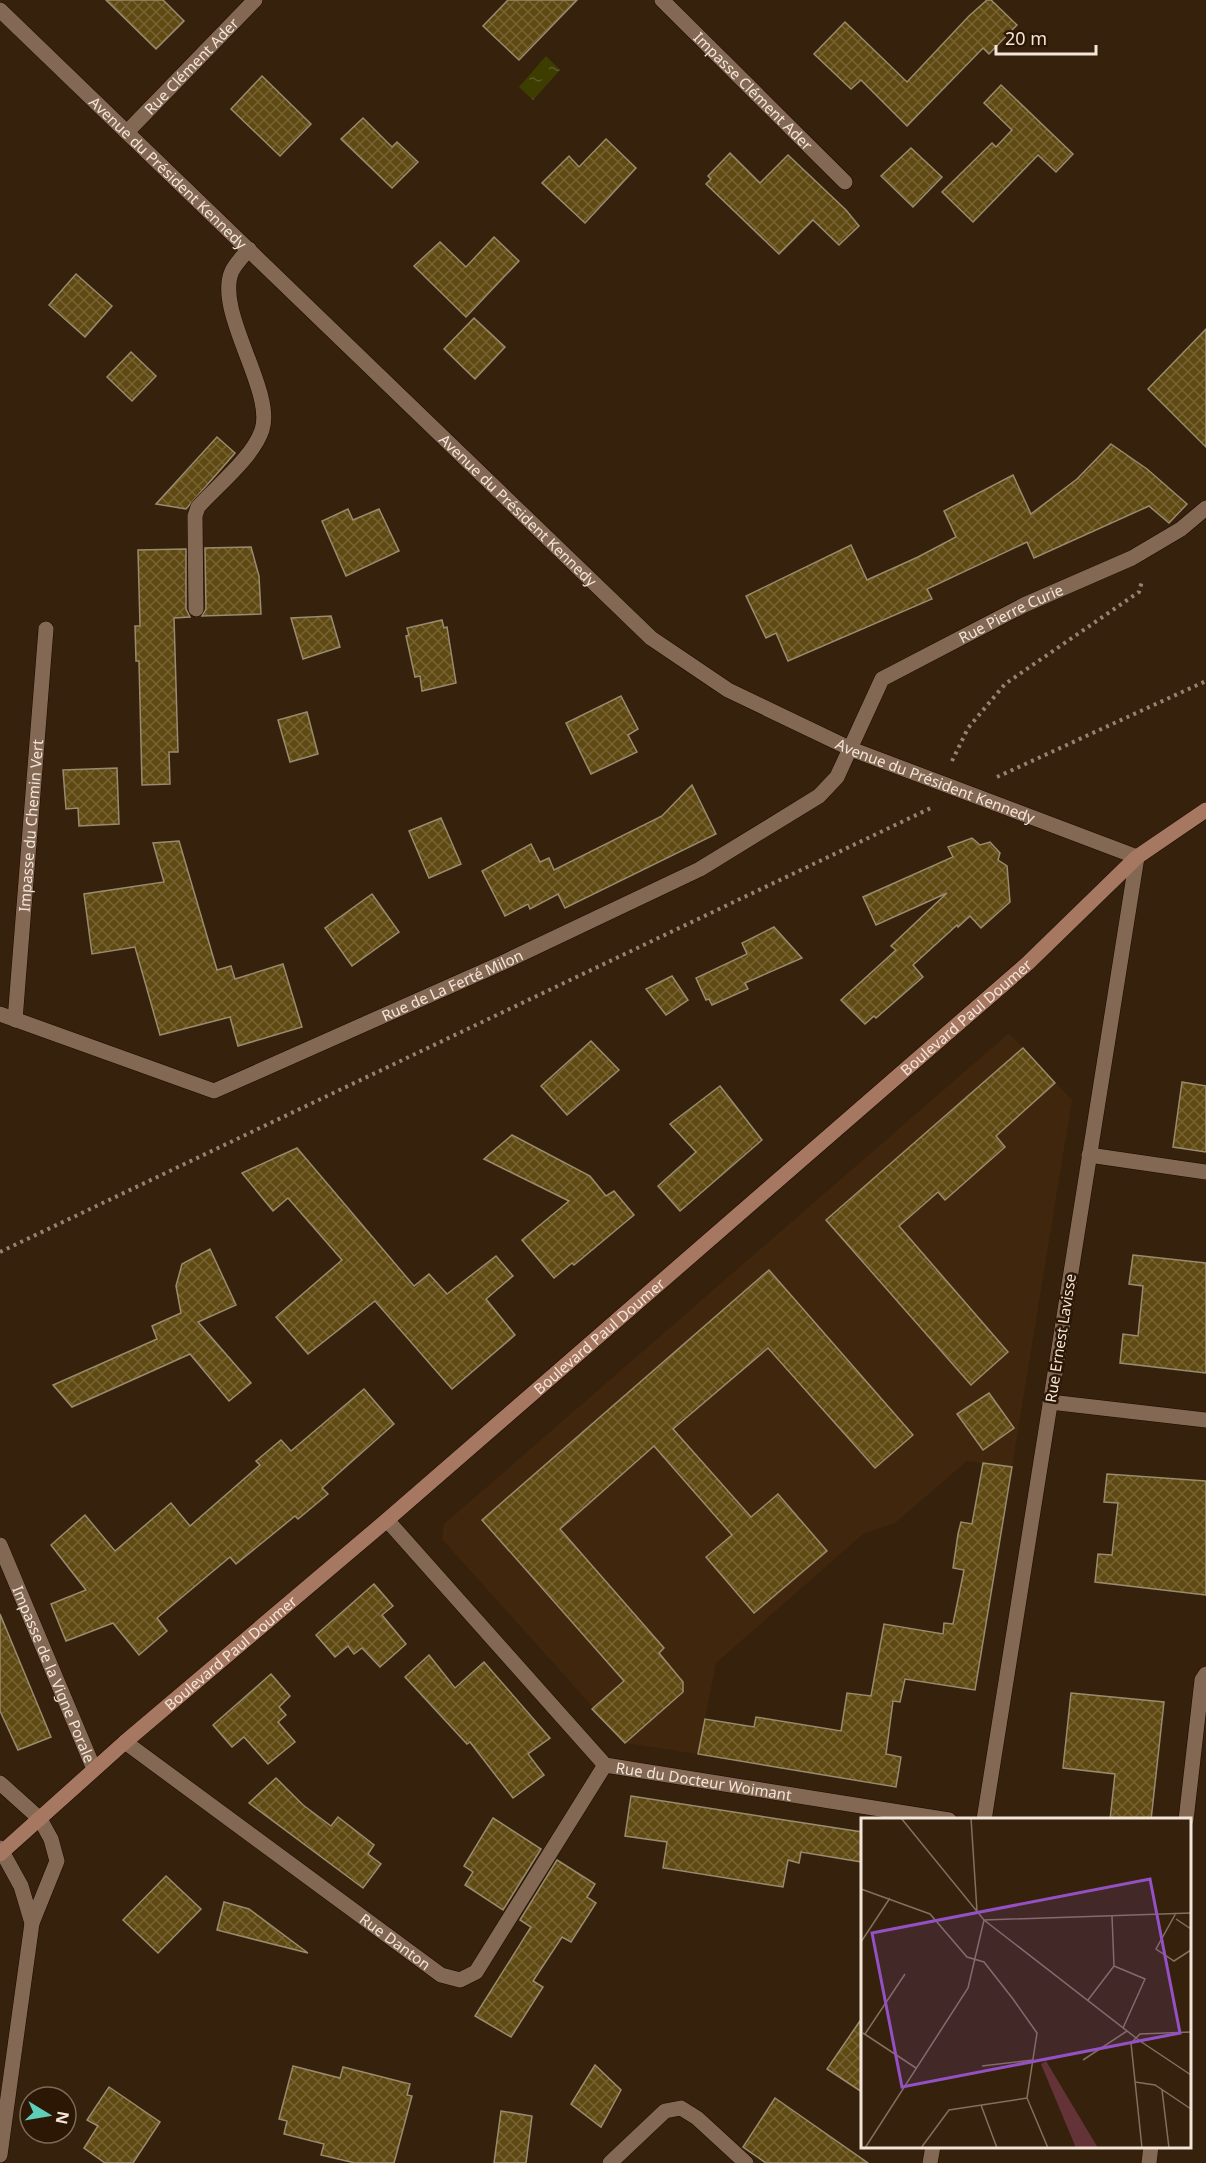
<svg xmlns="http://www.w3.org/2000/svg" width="1206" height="2163" viewBox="0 0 1206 2163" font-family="'Noto Sans',sans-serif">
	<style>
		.built { fill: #40260c }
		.water { fill: url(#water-ripples) }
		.building { fill: url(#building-cross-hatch); stroke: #998b6d; stroke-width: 1.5 }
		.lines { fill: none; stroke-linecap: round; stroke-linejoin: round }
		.service-casing { stroke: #1c0900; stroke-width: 16 }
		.minor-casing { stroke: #1c0900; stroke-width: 16 }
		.secondary-casing { stroke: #1c0900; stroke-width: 16 }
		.path { stroke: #948272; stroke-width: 4; stroke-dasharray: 3 4.5; stroke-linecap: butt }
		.service { stroke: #836954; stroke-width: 15 }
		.minor { stroke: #836954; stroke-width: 15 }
		.secondary { stroke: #a67861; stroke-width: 15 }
		.labels { text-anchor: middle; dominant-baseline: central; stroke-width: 5; stroke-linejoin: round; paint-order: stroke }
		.street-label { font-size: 15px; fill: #f4e5d9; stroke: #2c1704 }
		.inset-road { fill: none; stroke: #826f5f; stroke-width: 1.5 }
		.view { fill: #9351c4; fill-opacity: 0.15; stroke: #9351c4; stroke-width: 3 }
		.inset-edge { fill: none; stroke: #f4e5d9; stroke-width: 3 }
	</style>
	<defs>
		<pattern id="water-ripples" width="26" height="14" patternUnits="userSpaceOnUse" patternTransform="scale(1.5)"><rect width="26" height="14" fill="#3e3d00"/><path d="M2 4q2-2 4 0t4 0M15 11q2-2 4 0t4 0" fill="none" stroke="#5a5925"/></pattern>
		<pattern id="building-cross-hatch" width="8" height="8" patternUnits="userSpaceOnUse" patternTransform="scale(1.5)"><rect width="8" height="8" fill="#5f4912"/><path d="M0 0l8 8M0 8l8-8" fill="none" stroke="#776334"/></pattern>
	</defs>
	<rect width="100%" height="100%" fill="#36210d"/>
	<polygon class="built" points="1009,1033 1072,1100 1012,1467 967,1461 895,1523 863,1534 716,1663 698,1754 625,1743 442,1539 444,1524"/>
	<polygon class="water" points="546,56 560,70 533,100 519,87"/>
	<g class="building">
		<polygon points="106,0 163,0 184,21 156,49"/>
		<polygon points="508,0 577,0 519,60 483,26"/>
		<polygon points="987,0 991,0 1017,25 989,54 983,48 907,126 861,80 851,89 814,54 845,22 907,82 969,16"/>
		<polygon points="262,76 311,124 280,156 231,109"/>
		<polygon points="1001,85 1073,154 1056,172 1038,155 973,222 942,192 992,143 996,147 1012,130 984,103"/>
		<polygon points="363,118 392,147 397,142 418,162 392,188 341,139"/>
		<polygon points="606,139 636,168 585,223 542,183 569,156 579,167"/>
		<polygon points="911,148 942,177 913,207 881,176"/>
		<polygon points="730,153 760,183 788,155 846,210 859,226 839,245 813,220 779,254 706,184 711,179 708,176"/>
		<polygon points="494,237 519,261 466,317 414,266 440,242 466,267"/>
		<polygon points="76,274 112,306 85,337 49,305"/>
		<polygon points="474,318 505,347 475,379 444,349"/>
		<polygon points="1206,329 1206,447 1148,389"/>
		<polygon points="131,352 156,376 132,401 107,377"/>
		<polygon points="217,437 235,453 186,509 156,504"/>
		<polygon points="1111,444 1147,469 1187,504 1169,523 1149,506 1034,558 1027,542 927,589 932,599 788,661 776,633 766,638 746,596 851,545 867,580 918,557 956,537 944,511 1013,475 1031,514 1077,479"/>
		<polygon points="348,509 353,520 379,509 399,551 346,576 322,521"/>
		<polygon points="251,547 259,576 261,614 202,616 206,609 205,548"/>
		<polygon points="186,549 186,609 190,617 174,618 178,752 169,752 170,784 142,785 139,661 136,661 135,626 140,626 138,550"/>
		<polygon points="331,616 340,647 303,659 291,618"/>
		<polygon points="442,620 444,628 447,627 456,683 422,691 420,676 415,677 406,636 409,635 407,628"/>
		<polygon points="621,696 638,729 628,735 637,752 591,774 566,723"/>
		<polygon points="307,712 318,754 290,762 278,720"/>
		<polygon points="117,768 119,824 79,826 78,808 66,809 63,770"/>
		<polygon points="692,785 716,834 565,908 558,894 530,909 528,904 505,916 482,871 531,844 540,862 549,858 554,870 662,816"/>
		<polygon points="441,818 461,864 429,878 409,831"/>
		<polygon points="972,838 980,845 990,842 1000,853 998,860 1007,866 1010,902 981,928 970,916 958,927 957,925 913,965 923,977 876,1018 874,1016 865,1024 841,1000 896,950 891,946 947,893 876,925 863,897 953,857 948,847"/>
		<polygon points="179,841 217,970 231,966 235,979 283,964 302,1027 238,1046 230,1017 160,1035 135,947 92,954 84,894 164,882 153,843"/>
		<polygon points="372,894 399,932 352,966 325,928"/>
		<polygon points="774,927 802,958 745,983 748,989 712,1005 709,999 706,1000 696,978 747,954 742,943"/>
		<polygon points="672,976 688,1000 666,1015 646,989"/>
		<polygon points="591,1041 619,1070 567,1115 541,1086"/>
		<polygon points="1023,1048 1055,1083 996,1136 1005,1147 945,1200 938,1192 899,1226 1008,1352 971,1385 826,1220"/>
		<polygon points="1182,1082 1206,1086 1206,1152 1173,1147"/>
		<polygon points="720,1086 762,1140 680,1211 658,1186 696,1152 670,1124"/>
		<polygon points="512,1135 590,1176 606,1196 614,1191 634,1215 574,1265 572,1263 554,1278 522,1240 569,1201 484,1159"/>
		<polygon points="297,1148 414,1286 429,1274 447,1294 496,1256 513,1276 486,1299 515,1335 452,1389 375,1301 308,1354 276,1317 342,1260 288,1198 273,1211 242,1173"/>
		<polygon points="210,1249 236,1305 198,1322 251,1383 229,1401 190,1354 72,1407 53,1385 157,1339 152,1326 181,1313 176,1286 182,1264"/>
		<polygon points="1133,1255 1206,1263 1206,1373 1120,1363 1123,1334 1138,1336 1143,1286 1129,1284"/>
		<polygon points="769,1270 913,1435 875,1468 768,1348 673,1429 751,1517 778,1494 827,1551 754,1613 706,1557 732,1535 654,1446 560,1529 664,1648 659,1653 683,1682 683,1692 625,1743 592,1709 624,1681 482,1520"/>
		<polygon points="364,1389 394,1424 322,1488 328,1494 298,1519 295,1516 236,1564 230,1557 157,1618 167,1631 139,1655 113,1623 66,1641 51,1604 86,1590 51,1545 85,1515 115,1551 171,1503 190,1526 260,1465 256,1461 281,1440 291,1451"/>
		<polygon points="989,1393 1014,1428 983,1450 957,1414"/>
		<polygon points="983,1463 1012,1467 975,1690 905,1679 900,1702 893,1701 886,1754 901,1757 896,1787 698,1754 705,1719 754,1727 756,1717 841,1731 847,1693 871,1696 884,1624 943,1634 944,1623 953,1624 964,1570 953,1568 958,1534 961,1522 972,1524"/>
		<polygon points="1107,1474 1206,1481 1206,1595 1095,1582 1098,1554 1112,1555 1118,1503 1104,1502"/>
		<polygon points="374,1584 393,1606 382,1615 406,1644 380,1667 362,1648 354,1654 348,1646 335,1657 316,1635"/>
		<polygon points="0,1614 51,1737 18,1750 0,1711"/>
		<polygon points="429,1655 455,1688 484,1662 550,1738 528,1754 544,1775 513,1798 470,1742 467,1744 405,1677"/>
		<polygon points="271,1674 290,1696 279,1707 286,1715 278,1722 295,1742 268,1764 244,1737 232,1747 213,1725"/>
		<polygon points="1071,1693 1164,1702 1151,1820 1110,1820 1115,1774 1063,1768"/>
		<polygon points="276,1778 303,1805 331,1826 338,1817 374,1845 368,1854 381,1864 363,1888 249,1803"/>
		<polygon points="631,1796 862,1832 862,1862 801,1852 799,1863 788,1860 783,1887 663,1868 667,1842 625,1836"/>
		<polygon points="493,1818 541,1849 503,1910 465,1885 473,1872 464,1866"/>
		<polygon points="557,1860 595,1884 587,1897 596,1903 571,1942 562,1937 533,1981 543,1987 511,2037 475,2016 531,1927 520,1920"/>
		<polygon points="166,1876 201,1909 158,1953 123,1920"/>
		<polygon points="224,1902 249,1909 308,1953 217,1930"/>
		<polygon points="862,2018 862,2092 827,2069"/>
		<polygon points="595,2065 621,2090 601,2127 571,2104"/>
		<polygon points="293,2066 340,2078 343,2067 410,2084 407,2095 412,2096 394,2163 355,2163 321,2155 324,2144 284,2134 287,2121 279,2119"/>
		<polygon points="109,2087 160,2122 133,2163 105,2163 84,2148 98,2126 87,2120"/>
		<polygon points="775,2098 868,2163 766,2163 743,2147"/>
		<polygon points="501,2111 532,2116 526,2163 494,2163"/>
	</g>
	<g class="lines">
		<g class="service-casing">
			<g id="service">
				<path d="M196,609L195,516L198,507C217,486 253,457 262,430C275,391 214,311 232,271C236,263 244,255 249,249"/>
				<polyline points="1089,1155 1206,1172"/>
				<polyline points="1050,1402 1206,1420"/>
				<polyline points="1186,1820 1202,1680 1206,1674"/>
				<polyline points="1149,2163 1151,2146"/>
			</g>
		</g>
		<g class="minor-casing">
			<g id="minor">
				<path id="s1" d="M662,0L845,182"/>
				<path id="s2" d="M0,10L651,638L728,690L851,749L1137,857L984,1820"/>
				<path id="s3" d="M127,132L255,0"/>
				<path id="s4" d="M0,1014L214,1091L502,963L700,869L819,796L837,777L882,679L1024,605L1132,558L1181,529L1206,508"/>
				<path id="s5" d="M15,1020L46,629"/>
				<path id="s6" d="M387,1520L605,1765L949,1820"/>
				<path id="s7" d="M0,1545L94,1769"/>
				<path id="s8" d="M125,1742L441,1975L460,1980L476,1972L605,1765"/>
				<polyline points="0,1783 40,1819 51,1839 57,1861 32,1923 0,2155"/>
				<polyline points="0,1848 21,1886 32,1923"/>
				<polyline points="610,2163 665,2111 681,2108 697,2118 746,2163"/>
				<polyline points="930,2163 933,2146"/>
			</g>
		</g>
		<g class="secondary-casing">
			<g id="secondary">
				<path id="s9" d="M0,1854L125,1742L387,1520L1028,963L1137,857L1206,810"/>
			</g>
		</g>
		<g class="path">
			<polyline points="952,761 968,728 1005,684 1139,592 1142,581"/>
			<polyline points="997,777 1206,681"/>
			<polyline points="0,1252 933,807"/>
		</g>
		<use href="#service" class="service"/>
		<use href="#minor" class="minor"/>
		<use href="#secondary" class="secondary"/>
	</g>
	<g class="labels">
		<g class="street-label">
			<text stroke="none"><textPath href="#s3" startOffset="92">Rue Clément Ader</textPath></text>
			<text stroke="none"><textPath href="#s1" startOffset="129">Impasse Clément Ader</textPath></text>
			<text stroke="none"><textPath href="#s2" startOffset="234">Avenue du Président Kennedy</textPath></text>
			<text stroke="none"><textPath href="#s2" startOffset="720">Avenue du Président Kennedy</textPath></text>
			<text stroke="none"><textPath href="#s4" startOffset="1180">Rue Pierre Curie</textPath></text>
			<text stroke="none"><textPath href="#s2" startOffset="1224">Avenue du Président Kennedy</textPath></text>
			<text stroke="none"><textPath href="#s5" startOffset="195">Impasse du Chemin Vert</textPath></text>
			<text stroke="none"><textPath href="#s4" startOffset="488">Rue de La Ferté Milon</textPath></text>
			<text stroke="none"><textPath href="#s9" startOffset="1278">Boulevard Paul Doumer</textPath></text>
			<text stroke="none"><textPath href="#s9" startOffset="792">Boulevard Paul Doumer</textPath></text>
			<text transform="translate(1060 1338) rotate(-81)">Rue Ernest Lavisse</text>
			<text stroke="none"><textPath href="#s9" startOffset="306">Boulevard Paul Doumer</textPath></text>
			<text stroke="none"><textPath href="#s7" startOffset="140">Impasse de la Vigne Porale</textPath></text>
			<text stroke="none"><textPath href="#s6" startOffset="428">Rue du Docteur Woimant</textPath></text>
			<text stroke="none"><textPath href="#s8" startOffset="336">Rue Danton</textPath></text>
		</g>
	</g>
	<g transform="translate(861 1818)">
		<rect width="330" height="330" fill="#36210d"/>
		<path d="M185,243L237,330H215L180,246Z" fill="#643338"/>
		<path class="inset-road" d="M40,0L123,102L279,223L330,257M110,0L116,93M0,71L69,96L106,139L123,144L152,181L176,215L166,280L187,330M315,95L295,131L313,143L330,132M315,101L330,111M0,124L29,80M253,148L284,161L262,210M227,182L253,148L251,98M2,215L55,250M4,216L44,156M222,242L266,213M121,248L172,242M274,264L294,267L330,291M301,272L308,330M120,287L136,330M4,330L107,170L123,102L330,95M60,330L88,292L166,280M281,330L270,225L279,216L330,214"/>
		<path class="view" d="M289,61L319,215L41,269L11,115Z"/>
		<rect width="330" height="330" class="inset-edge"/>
	</g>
	<g transform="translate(48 2115) rotate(101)"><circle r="28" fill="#2c1704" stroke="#7c6959" stroke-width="1.5"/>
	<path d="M0-4.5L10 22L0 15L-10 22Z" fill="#5eceb8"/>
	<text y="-9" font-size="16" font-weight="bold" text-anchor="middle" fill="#f4e5d9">N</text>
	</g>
	<path d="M996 45v9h100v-9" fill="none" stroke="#f4e5d9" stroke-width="3"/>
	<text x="1005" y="45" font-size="18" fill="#f4e5d9" stroke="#2c1704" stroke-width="4.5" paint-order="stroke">20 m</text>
</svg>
